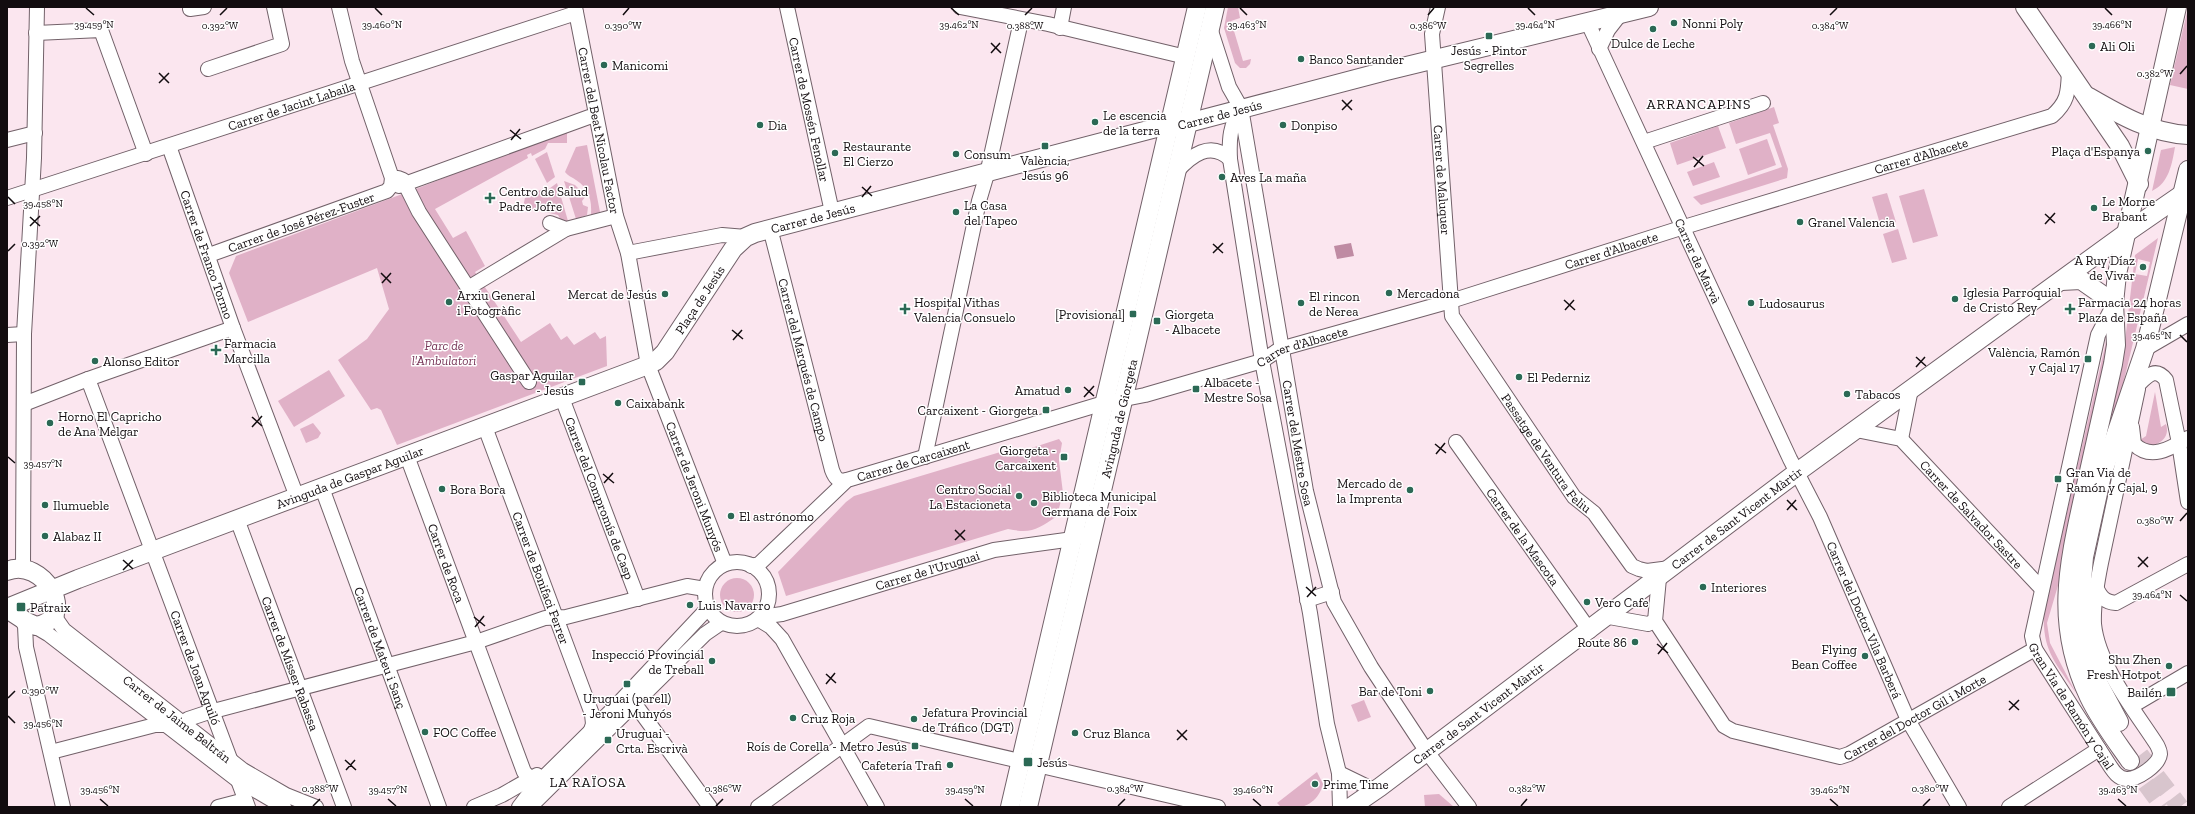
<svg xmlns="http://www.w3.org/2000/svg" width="2195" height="814" viewBox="0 0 2195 814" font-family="'Zilla Slab',serif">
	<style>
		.green { fill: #e0b1c7; fill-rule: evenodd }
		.water { fill: #bf8ba3 }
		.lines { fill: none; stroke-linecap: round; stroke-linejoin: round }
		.major-tunnel { stroke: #d8c5cd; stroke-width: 18; stroke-dasharray: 18 9; stroke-linecap: butt }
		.minor-casing { stroke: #726169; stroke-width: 16 }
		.major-casing { stroke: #726169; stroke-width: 20 }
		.minor { stroke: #fff; stroke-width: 14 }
		.major { stroke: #fff; stroke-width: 18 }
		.ticks { fill: none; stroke: #120c0f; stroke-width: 1.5 }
		.poi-dot { fill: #2b6955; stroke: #fff; stroke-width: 1.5 }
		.labels { text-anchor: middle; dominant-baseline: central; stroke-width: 3; stroke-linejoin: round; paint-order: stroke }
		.poi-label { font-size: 13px; fill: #120c0f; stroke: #fff; text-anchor: start }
		.street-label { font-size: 13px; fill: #120c0f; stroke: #fff }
		.park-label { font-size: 13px; font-style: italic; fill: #783759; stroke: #fff }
		.neighbourhood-label { font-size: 14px; letter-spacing: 1px; fill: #120c0f; stroke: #fff }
		.ticks-label { font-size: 10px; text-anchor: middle; fill: #120c0f; stroke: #fff; stroke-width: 3; stroke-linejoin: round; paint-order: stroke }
	</style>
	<rect width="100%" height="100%" fill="#fbe6ef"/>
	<g class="green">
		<polygon points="1228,7 1238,7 1240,18 1231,21 1243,61 1251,59 1250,64 1246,68 1240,68 1235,63 1224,28"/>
		<polygon points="2188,8 2188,89 2170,85"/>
		<polygon points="1774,107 1779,123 1773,125 1788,169 1787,178 1701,205 1693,197 1782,167 1770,133 1736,144 1729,123"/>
		<polygon points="1718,126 1726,148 1677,165 1670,143"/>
		<polygon points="567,131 567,143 548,143 545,149 532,156 531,153 527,155 528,158 435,209 453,238 466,231 485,266 475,272 521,342 550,323 561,340 567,336 574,345 595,332 600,339 606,336 607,366 397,445 381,410 377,408 371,410 338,360 367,339 389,309 377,268 248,322 229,273 236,256 421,187 557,133"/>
		<polygon points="1767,139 1776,165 1748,175 1739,149"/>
		<path d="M587,145L600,212L591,215C592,200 589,188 576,180C572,177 568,176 565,172L576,147Z"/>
		<path d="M2175,147C2172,164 2169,183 2152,191L2161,150Z"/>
		<polygon points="547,152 555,177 547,183 535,159"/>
		<polygon points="1714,162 1720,177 1693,186 1687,172"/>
		<polygon points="564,181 575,185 586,196 582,201 583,205 588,207 587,215 576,219"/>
		<polygon points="557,183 568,221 562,222 558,215 523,207 525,198 544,188 546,191"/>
		<polygon points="1924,189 1938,236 1913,243 1899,196"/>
		<polygon points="1887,193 1896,222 1881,227 1872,197"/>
		<polygon points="1898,229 1907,259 1892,263 1883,234"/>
		<path d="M2158,238L2120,397L2099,457L2125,341L2135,255ZM2138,259L2150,262L2147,276L2135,274Z"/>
		<path d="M2108,333V347L2062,572L2047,623L2050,643L2076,693C2056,663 2042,651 2044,613Z"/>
		<polygon points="329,370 345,396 294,427 278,401"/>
		<path d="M2155,392L2161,427L2166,424C2170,436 2162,443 2151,446L2140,440L2146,436Z"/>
		<polygon points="313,423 321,433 318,438 306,443 300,429"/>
		<path d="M1059,439L1062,443L1059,461L1063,493L1057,516C1038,529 1032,534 1008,529L786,596L778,572L846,502L854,496L1007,450L1013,454Z"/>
		<circle cx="737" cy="595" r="17"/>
		<polygon points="1364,700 1371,717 1358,722 1351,705"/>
		<path d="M1317,772L1323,784C1318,804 1300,812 1280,806L1277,803Z"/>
		<polygon points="1439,794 1454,807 1425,807 1424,795"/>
	</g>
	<polygon class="water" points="1351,243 1354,256 1337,259 1334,246"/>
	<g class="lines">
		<g class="major-tunnel">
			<polyline points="2140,755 2180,807"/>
			<polyline points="2130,762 2163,807"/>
		</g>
		<g class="minor-casing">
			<g id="minor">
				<path id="s1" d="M575,7L616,216L628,253L648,365L725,564"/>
				<path id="s2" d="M787,7L832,212"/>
				<polyline points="960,7 1048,24 1186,57"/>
				<path id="s3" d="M1438,7L1432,34L1452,316L1574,497L1594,513L1632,566L1639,569L1647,571L1670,568"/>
				<polyline points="190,9 204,7"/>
				<path id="s4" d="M1588,23L1790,459L1820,517L1908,720L1959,807"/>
				<polyline points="1060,28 1064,7"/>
				<path id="s5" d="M1210,28L1229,87L1241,108L1306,491L1334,602L1371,667L1427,752L1469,807"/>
				<polyline points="36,33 101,30 146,154"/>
				<polyline points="1599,49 1608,30 1622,12"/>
				<polyline points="208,69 282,44 274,7"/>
				<path d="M1241,108C1230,125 1229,139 1230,159L1262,361L1310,613L1327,724L1339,773L1340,807"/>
				<polyline points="7,140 35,133"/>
				<polyline points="1644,142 1763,103"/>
				<path id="s6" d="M169,146L233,328L297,497"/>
				<path d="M1177,171C1191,156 1210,140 1230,159"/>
				<polyline points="392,179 398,178 403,180 419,212 529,382"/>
				<polyline points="399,186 589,117"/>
				<path id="s7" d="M7,198L576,13"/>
				<polyline points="550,223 566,229 616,216"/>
				<path id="s8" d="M770,228L832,470C835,478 838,482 847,480"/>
				<polyline points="628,253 722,235 746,237"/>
				<path id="s9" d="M209,255L387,191L391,186L392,178L352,61L339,7"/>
				<polyline points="468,288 566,229"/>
				<path id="s10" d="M2114,304L2098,335L2032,636L2035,649L2110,766C2114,772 2118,778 2126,779C2137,780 2159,765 2160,754C2160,751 2158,747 2157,745C2135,711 2098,665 2094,624C2093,604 2097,583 2101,563L2138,389"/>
				<polyline points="7,335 24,334"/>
				<polyline points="2145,349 2188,324"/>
				<path id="s11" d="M88,379L248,807"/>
				<path d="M2139,384C2148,375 2156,367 2166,380L2179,443L2188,502"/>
				<path id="s12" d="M562,398L638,599"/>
				<polyline points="24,404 88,379 233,328"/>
				<path id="s13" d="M485,427L592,714L593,724L591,730"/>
				<path d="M2132,427L2134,444C2151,461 2171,448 2188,438"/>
				<path id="s14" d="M1856,430L1901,439L2042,589"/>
				<polyline points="1901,439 1911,389"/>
				<path id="s15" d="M1456,442L1590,631"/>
				<path id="s16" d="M407,456L524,772L529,777L532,778"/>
				<polyline points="925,457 979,201 987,174 1021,21"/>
				<path id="s17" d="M322,488L439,807"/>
				<path id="s18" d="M237,519L344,807"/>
				<circle cx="737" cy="594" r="32"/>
				<path id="s19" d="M751,566L759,564L847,480L1104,403L1145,395L1262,361L1280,349L1451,301L1684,227L2052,116C2069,101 2068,91 2069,70"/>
				<polyline points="23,569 24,334 34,158 37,7"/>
				<path id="s20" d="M1659,578L1655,621L1724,726L1733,731L1840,757L1849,754L2035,649"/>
				<path d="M2096,587C2101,598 2105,602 2116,603L2188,564"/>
				<polyline points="1307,600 1332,592"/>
				<path id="s21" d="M56,610L57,620L64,630L243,770L286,795L316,807"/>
				<path id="s22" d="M760,617L782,614L994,550L1073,539L1081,536"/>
				<polyline points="1609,617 1648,624 1655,621"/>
				<polyline points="21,618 25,626 26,647 63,807"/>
				<polyline points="758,619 771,627 782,639 877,807"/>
				<polyline points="31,624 48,634 236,779 284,807"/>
				<polyline points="635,704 710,807"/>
				<polyline points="2132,706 2188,673"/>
				<polyline points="186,726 188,719 206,713 476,642 545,618 566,617 687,586 705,589"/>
				<polyline points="51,752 155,725 167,725"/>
				<polyline points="1339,773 1374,790"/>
				<polyline points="218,807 245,800"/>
				<polyline points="474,807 502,795 537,775"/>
				<polyline points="519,807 535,786 615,707 708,608"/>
				<polyline points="530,807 705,634 721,623"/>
				<polyline points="758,807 869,726 1218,807"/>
				<polyline points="2009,807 2099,749"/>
			</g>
		</g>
		<g class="major-casing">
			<g id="major">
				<polyline points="2025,7 2120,146 2139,184"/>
				<path d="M2089,97C2120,115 2151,133 2188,135"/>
				<polyline points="2061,281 2081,280 2114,303"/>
				<path d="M7,571C43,556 80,619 36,626L27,622L7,609"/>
				<path id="s23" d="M7,608L78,579L648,365L656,361L665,352L733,249L746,237L755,233L1156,128L1188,123L1386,71L1649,7"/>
				<polyline points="2119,722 2094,675 2086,644 2081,594 2084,557 2102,475 2145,349 2188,170"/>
				<path d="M2130,761C2116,741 2100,720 2089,697C2053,622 2069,562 2086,485C2095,444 2104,404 2113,364L2116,345L2114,303L2117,274L2177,7"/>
				<polyline points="1010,807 1197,7"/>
				<path id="s24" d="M1028,807L1215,7"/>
				<path id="s25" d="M1351,807L1380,787L1796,473L2126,233L2181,195"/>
			</g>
		</g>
		<use href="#minor" class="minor"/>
		<use href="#major" class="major"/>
	</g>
	<path class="ticks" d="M86,8L94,15M375,8L382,15M951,8L959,15M1240,8L1247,15M1528,8L1535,15M2105,8L2112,15M220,15L227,8M623,15L629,8M1025,15L1032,8M1428,15L1434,8M1830,15L1837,8M991,43L1001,53M991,53L1000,43M159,73L169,83M2180,74L2187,66M159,83L169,73M1342,100L1352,110M1342,110L1352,100M510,130L521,139M511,140L520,129M1693,157L1704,166M1694,167L1703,156M862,187L872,196M8,197L15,204M862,197L871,186M2045,214L2055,223M30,217L40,226M2045,224L2055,213M30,226L40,216M1213,244L1223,253M8,251L15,244M1213,253L1223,243M381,273L391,283M382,283L391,273M1564,300L1575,310M1565,310L1574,300M732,330L743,339M2180,335L2187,342M733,340L742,330M1916,357L1926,366M1916,367L1925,357M1084,387L1094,396M1084,397L1094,386M252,417L262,426M252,427L262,416M1435,444L1446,453M1436,454L1445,443M8,457L15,463M603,474L614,483M604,483L613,473M1787,500L1797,510M1787,510L1796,500M2180,521L2187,513M955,530L965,540M955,540L965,530M2138,557L2148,567M123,560L133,569M2138,567L2148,557M123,570L133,560M1306,587L1316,596M2180,595L2187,601M1307,597L1316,587M474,617L485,626M475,627L484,616M1657,644L1668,653M1658,654L1667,643M826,674L836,683M826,684L835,673M8,698L15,691M2009,701L2019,710M2009,710L2019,700M8,716L15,723M1177,730L1187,740M1177,740L1187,730M345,760L356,770M346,770L355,760M100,799L108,806M388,799L396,806M965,799L973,806M1253,799L1261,806M1830,799L1838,806M2118,799L2126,806M313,806L320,799M716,806L723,799M1118,806L1125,799M1521,806L1527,799M1923,806L1930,799"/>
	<g class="poi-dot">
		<circle cx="1674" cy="23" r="4"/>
		<circle cx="1653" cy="29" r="4"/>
		<rect x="1485" y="32" width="8" height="8" rx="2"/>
		<circle cx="2092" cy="46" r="4"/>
		<circle cx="1301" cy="59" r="4"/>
		<circle cx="604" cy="65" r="4"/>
		<circle cx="1095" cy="122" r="4"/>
		<circle cx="760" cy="125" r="4"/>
		<circle cx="1283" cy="125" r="4"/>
		<rect x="1041" y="142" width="8" height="8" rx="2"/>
		<circle cx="2148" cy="151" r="4"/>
		<circle cx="835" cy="153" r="4"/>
		<circle cx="956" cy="154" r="4"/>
		<circle cx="1222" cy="177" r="4"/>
		<path d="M488 192h4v4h4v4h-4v4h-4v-4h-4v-4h4z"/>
		<circle cx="2094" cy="208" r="4"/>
		<circle cx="956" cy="212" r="4"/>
		<circle cx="1800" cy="222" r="4"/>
		<circle cx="2143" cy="267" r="4"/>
		<circle cx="1389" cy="293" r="4"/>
		<circle cx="665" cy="294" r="4"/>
		<circle cx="1955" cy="299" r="4"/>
		<circle cx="449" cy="302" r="4"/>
		<circle cx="1301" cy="303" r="4"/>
		<circle cx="1751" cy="303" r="4"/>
		<path d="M903 303h4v4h4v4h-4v4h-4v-4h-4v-4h4z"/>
		<path d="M2068 303h4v4h4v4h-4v4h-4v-4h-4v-4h4z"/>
		<rect x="1129" y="310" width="8" height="8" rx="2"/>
		<rect x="1153" y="317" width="8" height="8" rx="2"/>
		<path d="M214 344h4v4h4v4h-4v4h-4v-4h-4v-4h4z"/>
		<rect x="2084" y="355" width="8" height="8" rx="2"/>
		<circle cx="95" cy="361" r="4"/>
		<circle cx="1519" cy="377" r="4"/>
		<rect x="578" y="378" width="8" height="8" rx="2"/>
		<rect x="1192" y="385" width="8" height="8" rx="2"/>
		<circle cx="1068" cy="390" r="4"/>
		<circle cx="1847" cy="394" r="4"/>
		<circle cx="618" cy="403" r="4"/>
		<rect x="1042" y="406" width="8" height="8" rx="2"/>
		<circle cx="50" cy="423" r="4"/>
		<rect x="1060" y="453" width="8" height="8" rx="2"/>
		<rect x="2054" y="475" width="8" height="8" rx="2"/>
		<circle cx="442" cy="489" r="4"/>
		<circle cx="1410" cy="490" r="4"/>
		<circle cx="1019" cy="496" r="4"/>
		<circle cx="1034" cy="503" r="4"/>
		<circle cx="45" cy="505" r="4"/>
		<circle cx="731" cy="516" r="4"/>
		<circle cx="45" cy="536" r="4"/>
		<circle cx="1703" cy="587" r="4"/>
		<circle cx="1587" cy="602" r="4"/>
		<circle cx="690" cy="605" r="4"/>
		<rect x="16" y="602" width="10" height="10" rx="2"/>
		<circle cx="1635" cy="642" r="4"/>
		<circle cx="1865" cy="656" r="4"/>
		<circle cx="712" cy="661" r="4"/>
		<circle cx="2169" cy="666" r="4"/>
		<rect x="623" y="680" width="8" height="8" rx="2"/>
		<circle cx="1430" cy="691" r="4"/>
		<rect x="2166" y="687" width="10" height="10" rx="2"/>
		<circle cx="793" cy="718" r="4"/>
		<circle cx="914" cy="719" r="4"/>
		<circle cx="425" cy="732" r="4"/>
		<circle cx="1075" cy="733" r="4"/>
		<rect x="604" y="736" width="8" height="8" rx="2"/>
		<rect x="911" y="742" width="8" height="8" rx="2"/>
		<rect x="1023" y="757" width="10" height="10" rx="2"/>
		<circle cx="950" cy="765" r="4"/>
		<circle cx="1315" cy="784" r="4"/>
	</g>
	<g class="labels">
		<g class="poi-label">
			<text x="1682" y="23">Nonni Poly</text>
			<text x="1653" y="43" text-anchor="middle">Dulce de Leche</text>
			<text x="2100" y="46">Ali Oli</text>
			<text x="1489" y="50" text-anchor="middle">Jesús - Pintor<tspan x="1489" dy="15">Segrelles</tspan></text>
			<text x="1309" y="59">Banco Santander</text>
			<text x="612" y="65">Manicomi</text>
			<text x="1103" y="115">Le escencia<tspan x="1103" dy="15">de la terra</tspan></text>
			<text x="768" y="125">Dia</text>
			<text x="1291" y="125">Donpiso</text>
			<text x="843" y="146">Restaurante<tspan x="843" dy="15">El Cierzo</tspan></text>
			<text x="2140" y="151" text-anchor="end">Plaça d'Espanya</text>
			<text x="964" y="154">Consum</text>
			<text x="1045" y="160" text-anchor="middle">València,<tspan x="1045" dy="15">Jesús 96</tspan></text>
			<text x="1230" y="177">Aves La maña</text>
			<text x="499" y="191">Centro de Salud<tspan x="499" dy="15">Padre Jofre</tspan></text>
			<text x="2102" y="201">Le Morne<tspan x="2102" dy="15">Brabant</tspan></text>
			<text x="964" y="205">La Casa<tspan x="964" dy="15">del Tapeo</tspan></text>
			<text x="1808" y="222">Granel Valencia</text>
			<text x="2135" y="260" text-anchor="end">A Ruy Díaz<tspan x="2135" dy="15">de Vivar</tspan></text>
			<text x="1963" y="292">Iglesia Parroquial<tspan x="1963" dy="15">de Cristo Rey</tspan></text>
			<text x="1397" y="293">Mercadona</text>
			<text x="657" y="294" text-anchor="end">Mercat de Jesús</text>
			<text x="457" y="295">Arxiu General<tspan x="457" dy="15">i Fotogràfic</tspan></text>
			<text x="1309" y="296">El rincon<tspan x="1309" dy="15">de Nerea</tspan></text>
			<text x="914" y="302">Hospital Vithas<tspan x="914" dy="15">Valencia Consuelo</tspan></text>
			<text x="2078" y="302">Farmacia 24 horas<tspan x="2078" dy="15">Plaza de España</tspan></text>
			<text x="1759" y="303">Ludosaurus</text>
			<text x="1125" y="314" text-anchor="end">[Provisional]</text>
			<text x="1165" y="314">Giorgeta<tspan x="1165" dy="15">- Albacete</tspan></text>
			<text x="224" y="343">Farmacia<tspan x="224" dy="15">Marcilla</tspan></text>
			<text x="2080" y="352" text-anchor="end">València, Ramón<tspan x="2080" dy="15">y Cajal 17</tspan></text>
			<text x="103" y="361">Alonso Editor</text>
			<text x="574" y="375" text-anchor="end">Gaspar Aguilar<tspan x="574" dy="15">- Jesús</tspan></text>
			<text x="1527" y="377">El Pederniz</text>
			<text x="1204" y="382">Albacete -<tspan x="1204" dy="15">Mestre Sosa</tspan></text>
			<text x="1060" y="390" text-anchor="end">Amatud</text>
			<text x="1855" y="394">Tabacos</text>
			<text x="626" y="403">Caixabank</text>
			<text x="1038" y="410" text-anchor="end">Carcaixent - Giorgeta</text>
			<text x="58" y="416">Horno El Capricho<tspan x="58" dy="15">de Ana Melgar</tspan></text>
			<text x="1056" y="450" text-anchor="end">Giorgeta -<tspan x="1056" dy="15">Carcaixent</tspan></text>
			<text x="2066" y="472">Gran Via de<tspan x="2066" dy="15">Ramón y Cajal, 9</tspan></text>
			<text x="1402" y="483" text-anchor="end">Mercado de<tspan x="1402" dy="15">la Imprenta</tspan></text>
			<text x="450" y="489">Bora Bora</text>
			<text x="1011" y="489" text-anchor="end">Centro Social<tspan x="1011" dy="15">La Estacioneta</tspan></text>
			<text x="1042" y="496">Biblioteca Municipal<tspan x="1042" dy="15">Germana de Foix</tspan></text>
			<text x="53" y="505">Ilumueble</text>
			<text x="739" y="516">El astrónomo</text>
			<text x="53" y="536">Alabaz II</text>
			<text x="1711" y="587">Interiores</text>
			<text x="1595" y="602">Vero Cafe</text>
			<text x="698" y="605">Luis Navarro</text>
			<text x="30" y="607">Patraix</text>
			<text x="1627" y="642" text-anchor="end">Route 86</text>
			<text x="1857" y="649" text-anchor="end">Flying<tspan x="1857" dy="15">Bean Coffee</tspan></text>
			<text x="704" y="654" text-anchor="end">Inspecció Provincial<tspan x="704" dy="15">de Treball</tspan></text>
			<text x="2161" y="659" text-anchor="end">Shu Zhen<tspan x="2161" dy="15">Fresh Hotpot</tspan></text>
			<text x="1422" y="691" text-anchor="end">Bar de Toni</text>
			<text x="2162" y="692" text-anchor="end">Bailén</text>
			<text x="627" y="698" text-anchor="middle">Uruguai (parell)<tspan x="627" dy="15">- Jeroni Munyós</tspan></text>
			<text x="922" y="712">Jefatura Provincial<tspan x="922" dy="15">de Tráfico (DGT)</tspan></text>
			<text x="801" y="718">Cruz Roja</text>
			<text x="433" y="732">FOC Coffee</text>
			<text x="616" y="733">Uruguai -<tspan x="616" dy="15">Crta. Escrivà</tspan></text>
			<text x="1083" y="733">Cruz Blanca</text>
			<text x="907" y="746" text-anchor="end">Roís de Corella - Metro Jesús</text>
			<text x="1037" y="762">Jesús</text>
			<text x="942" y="765" text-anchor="end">Cafetería Trafi</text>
			<text x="1323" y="784">Prime Time</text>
		</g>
		<g class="street-label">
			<text stroke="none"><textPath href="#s7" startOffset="299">Carrer de Jacint Labaila</textPath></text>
			<text stroke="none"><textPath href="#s2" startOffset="105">Carrer de Mossén Fenollar</textPath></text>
			<text stroke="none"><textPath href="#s23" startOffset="1338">Carrer de Jesús</textPath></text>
			<text stroke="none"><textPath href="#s1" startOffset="126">Carrer del Beat Nicolau Factor</textPath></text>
			<text stroke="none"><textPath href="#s19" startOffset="1253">Carrer d'Albacete</textPath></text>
			<text stroke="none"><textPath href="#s3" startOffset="174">Carrer de Maluquer</textPath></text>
			<text stroke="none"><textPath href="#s23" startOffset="918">Carrer de Jesús</textPath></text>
			<text stroke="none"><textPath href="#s9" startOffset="98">Carrer de José Pérez-Fuster</textPath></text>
			<text stroke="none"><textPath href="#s19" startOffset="929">Carrer d'Albacete</textPath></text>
			<text stroke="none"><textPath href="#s6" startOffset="115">Carrer de Franco Tormo</textPath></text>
			<text stroke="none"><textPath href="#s4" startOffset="262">Carrer de Marvà</textPath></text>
			<text stroke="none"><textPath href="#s23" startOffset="770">Plaça de Jesús</textPath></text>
			<text stroke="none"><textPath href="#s19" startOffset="605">Carrer d'Albacete</textPath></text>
			<text stroke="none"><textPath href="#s8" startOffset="136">Carrer del Marqués de Campo</textPath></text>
			<text stroke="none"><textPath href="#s24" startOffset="399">Avinguda de Giorgeta</textPath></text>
			<text stroke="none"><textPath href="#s5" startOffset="426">Carrer del Mestre Sosa</textPath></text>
			<text stroke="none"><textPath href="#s3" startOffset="477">Passatge de Ventura Feliu</textPath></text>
			<text stroke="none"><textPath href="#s19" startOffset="199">Carrer de Carcaixent</textPath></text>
			<text stroke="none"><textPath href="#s23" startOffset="367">Avinguda de Gaspar Aguilar</textPath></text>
			<text stroke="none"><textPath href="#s1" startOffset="496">Carrer de Jeroni Munyós</textPath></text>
			<text stroke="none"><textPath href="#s12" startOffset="107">Carrer del Compromís de Casp</textPath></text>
			<text stroke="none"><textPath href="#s14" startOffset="149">Carrer de Salvador Sastre</textPath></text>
			<text stroke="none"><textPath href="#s25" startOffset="482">Carrer de Sant Vicent Màrtir</textPath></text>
			<text stroke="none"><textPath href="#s15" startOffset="116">Carrer de la Mascota</textPath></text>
			<text stroke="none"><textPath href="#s16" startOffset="114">Carrer de Roca</textPath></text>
			<text stroke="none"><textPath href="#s22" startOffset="174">Carrer de l'Uruguai</textPath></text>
			<text stroke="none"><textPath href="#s13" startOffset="161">Carrer de Bonifaci Ferrer</textPath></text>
			<text stroke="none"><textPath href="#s4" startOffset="658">Carrer del Doctor Vila Barberá</textPath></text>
			<text stroke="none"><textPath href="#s17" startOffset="170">Carrer de Mateu i Sanç</textPath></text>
			<text stroke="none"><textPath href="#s18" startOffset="154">Carrer de Misser Rabassa</textPath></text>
			<text stroke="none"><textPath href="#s11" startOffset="308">Carrer de Joan Aguiló</textPath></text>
			<text stroke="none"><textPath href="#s10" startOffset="424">Gran Via de Ramón y Cajal</textPath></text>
			<text stroke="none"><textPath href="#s25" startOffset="158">Carrer de Sant Vicent Màrtir</textPath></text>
			<text stroke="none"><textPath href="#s20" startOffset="374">Carrer del Doctor Gil i Morte</textPath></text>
			<text stroke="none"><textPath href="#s21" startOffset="166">Carrer de Jaime Beltrán</textPath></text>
		</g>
		<g class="park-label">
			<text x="444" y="345">Parc de<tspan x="444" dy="15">l'Ambulatori</tspan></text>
		</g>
		<g class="neighbourhood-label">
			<text x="1699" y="104">ARRANCAPINS</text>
			<text x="588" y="782">LA RAÏOSA</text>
		</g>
	</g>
	<g class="ticks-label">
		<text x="94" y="28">39.459°N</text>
		<text x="959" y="28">39.462°N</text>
		<text x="382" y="28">39.460°N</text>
		<text x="1247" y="28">39.463°N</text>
		<text x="1535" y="28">39.464°N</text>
		<text x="2112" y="28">39.466°N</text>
		<text x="220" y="29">0.392°W</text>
		<text x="623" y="29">0.390°W</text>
		<text x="1025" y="29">0.388°W</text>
		<text x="1428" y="29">0.386°W</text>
		<text x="1830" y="29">0.384°W</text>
		<text x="2155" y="77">0.382°W</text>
		<text x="43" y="207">39.458°N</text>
		<text x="40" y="247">0.392°W</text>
		<text x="2152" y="339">39.465°N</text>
		<text x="43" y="467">39.457°N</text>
		<text x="2155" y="524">0.380°W</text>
		<text x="2152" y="598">39.464°N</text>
		<text x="40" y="694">0.390°W</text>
		<text x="43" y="727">39.456°N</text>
		<text x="320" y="792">0.388°W</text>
		<text x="723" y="792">0.386°W</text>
		<text x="1125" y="792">0.384°W</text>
		<text x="1527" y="792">0.382°W</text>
		<text x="1930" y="792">0.380°W</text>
		<text x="100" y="793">39.456°N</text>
		<text x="388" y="793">39.457°N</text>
		<text x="965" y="793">39.459°N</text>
		<text x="1253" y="793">39.460°N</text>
		<text x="1830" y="793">39.462°N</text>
		<text x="2118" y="793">39.463°N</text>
	</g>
	<rect width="2195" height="814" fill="none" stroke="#120c0f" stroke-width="16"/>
</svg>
